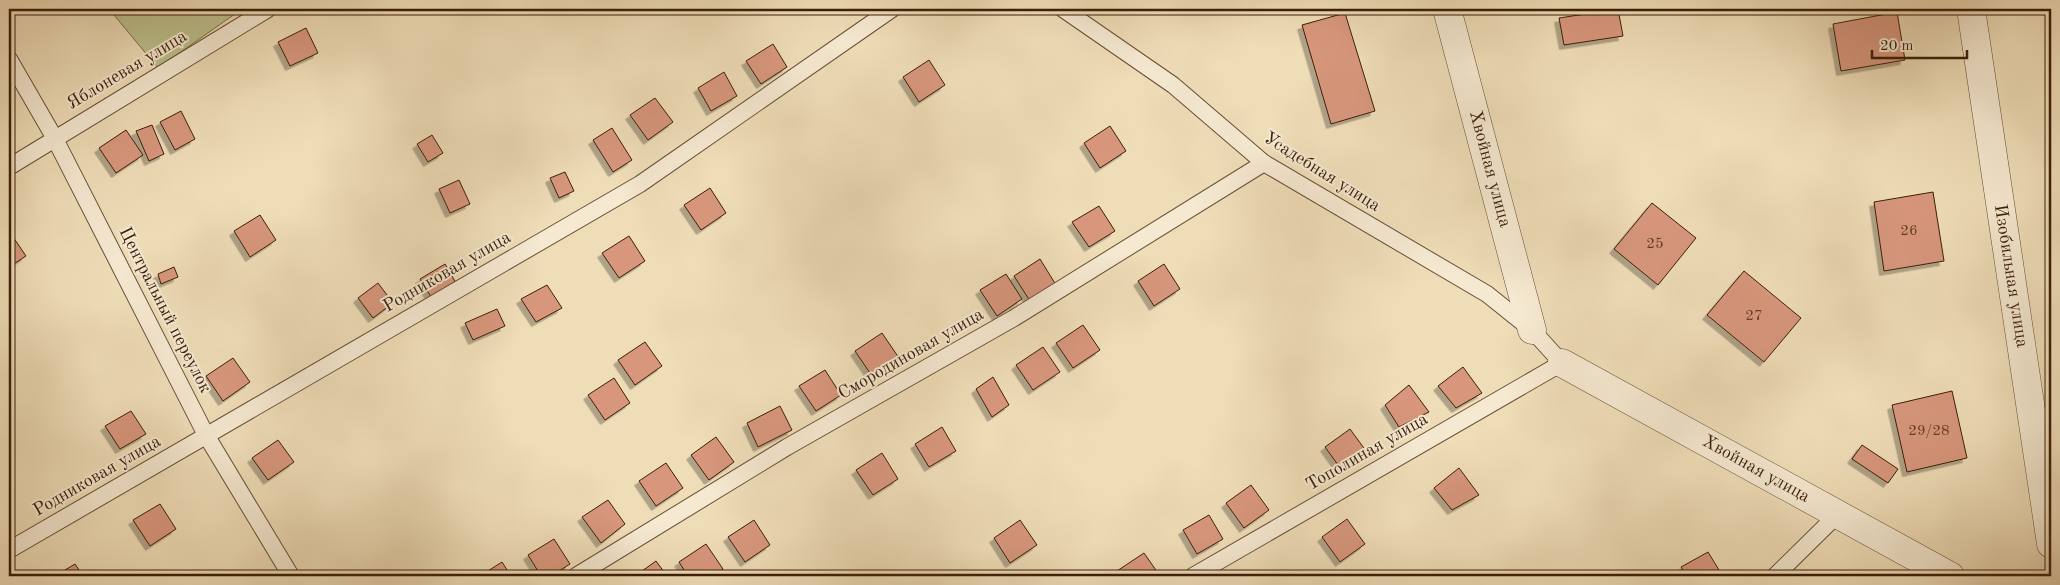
<svg xmlns="http://www.w3.org/2000/svg" width="2060" height="585" viewBox="0 0 2060 585" font-family="'Old Standard TT',serif">
	<style>
		.green { fill: #bcc08d; stroke: #7c6f4b }
		.building { fill: #d8977d; stroke: #3b1e09; filter: url(#shadow) }
		.lines { fill: none; stroke-linecap: round; stroke-linejoin: round }
		.lane-casing { stroke: #684e35; stroke-width: 18 }
		.street-casing { stroke: #684e35; stroke-width: 29 }
		.lane { stroke: #f5e9d1; stroke-width: 16 }
		.street { stroke: #f5e9d1; stroke-width: 28 }
		.labels { text-anchor: middle; dominant-baseline: central; stroke-width: 4; stroke-linejoin: round; paint-order: stroke }
		.number-label { font-size: 15px; fill: #623c26 }
		.street-label { font-size: 18px; fill: #3b1e09; stroke: #f5e9d1 }
	</style>
	<defs>
		<filter id="shadow"><feDropShadow dx="-4.5" dy="4.5" stdDeviation="0" flood-color="#0004"/></filter>
	</defs>
	<rect width="100%" height="100%" fill="#efddb8"/>
	<filter id="stains"><feTurbulence type="fractalNoise" baseFrequency=".004" numOctaves="4"/><feColorMatrix values="0 0 0 0 .2 0 0 0 0 .09 0 0 0 0 .02 0 0 0 .5 -.17"/></filter>
	<radialGradient id="worn" r=".72"><stop offset=".6" stop-color="#630" stop-opacity="0"/><stop offset="1" stop-color="#630" stop-opacity=".3"/></radialGradient>
	<polygon class="green" points="109,9 242,9 158,68"/>
	<g class="building">
		<polygon points="1618,9 1623,36 1564,45 1559,18"/>
		<polygon points="1897,12 1905,60 1841,71 1833,24"/>
		<polygon points="1345,13 1375,111 1331,124 1302,25"/>
		<polygon points="306,28 318,53 290,66 278,42"/>
		<polygon points="773,44 787,67 761,84 746,61"/>
		<polygon points="929,60 945,85 919,102 903,77"/>
		<polygon points="724,72 737,96 711,111 698,88"/>
		<polygon points="655,98 673,122 648,140 630,115"/>
		<polygon points="181,111 195,139 175,150 160,122"/>
		<polygon points="152,125 164,154 149,161 136,131"/>
		<polygon points="1110,126 1126,151 1100,168 1084,143"/>
		<polygon points="612,128 632,160 613,172 593,140"/>
		<polygon points="126,130 143,155 116,173 99,148"/>
		<polygon points="432,135 443,153 428,162 417,144"/>
		<polygon points="565,172 574,191 559,198 550,178"/>
		<polygon points="459,180 470,204 450,213 439,189"/>
		<polygon points="710,188 726,213 701,230 684,205"/>
		<polygon points="1933,192 1944,261 1884,271 1874,202"/>
		<polygon points="1652,203 1696,238 1658,285 1614,249"/>
		<polygon points="1099,206 1115,231 1089,247 1072,222"/>
		<polygon points="260,215 276,240 250,257 234,231"/>
		<polygon points="9,231 26,256 9,267"/>
		<polygon points="629,236 645,261 619,278 602,253"/>
		<polygon points="1040,259 1056,285 1030,301 1014,276"/>
		<polygon points="445,264 456,283 431,297 420,279"/>
		<polygon points="1164,264 1180,289 1154,306 1138,281"/>
		<polygon points="174,267 178,277 161,284 158,274"/>
		<polygon points="1744,271 1801,318 1764,362 1707,315"/>
		<polygon points="1006,274 1022,299 997,316 980,290"/>
		<polygon points="378,283 393,303 373,318 358,298"/>
		<polygon points="547,285 562,308 536,322 521,299"/>
		<polygon points="497,309 505,326 473,340 465,323"/>
		<polygon points="1083,325 1100,350 1073,368 1056,343"/>
		<polygon points="882,333 899,358 872,376 855,351"/>
		<polygon points="645,342 662,366 635,385 618,360"/>
		<polygon points="1043,347 1060,372 1033,390 1016,365"/>
		<polygon points="233,358 250,382 223,401 206,376"/>
		<polygon points="1463,367 1482,393 1456,408 1438,386"/>
		<polygon points="825,370 841,395 816,411 799,386"/>
		<polygon points="993,377 1009,405 992,417 976,389"/>
		<polygon points="614,378 630,403 605,420 588,395"/>
		<polygon points="1409,385 1429,412 1399,427 1385,405"/>
		<polygon points="1952,391 1967,458 1907,472 1892,405"/>
		<polygon points="780,406 792,430 758,447 747,423"/>
		<polygon points="131,411 146,434 120,449 105,426"/>
		<polygon points="942,427 956,451 929,467 915,444"/>
		<polygon points="1350,429 1366,451 1341,469 1325,447"/>
		<polygon points="716,437 734,462 709,480 691,455"/>
		<polygon points="278,440 294,462 268,480 252,458"/>
		<polygon points="1862,445 1898,469 1888,483 1852,459"/>
		<polygon points="882,453 898,479 873,495 856,470"/>
		<polygon points="666,463 683,488 656,506 639,481"/>
		<polygon points="1459,468 1479,495 1452,510 1434,488"/>
		<polygon points="1251,485 1269,510 1244,528 1226,503"/>
		<polygon points="608,500 625,524 601,543 582,517"/>
		<polygon points="160,504 176,529 150,546 133,520"/>
		<polygon points="1209,515 1223,539 1197,554 1183,530"/>
		<polygon points="1347,519 1365,544 1340,562 1322,537"/>
		<polygon points="754,520 770,545 745,562 728,537"/>
		<polygon points="1020,520 1037,545 1010,563 994,538"/>
		<polygon points="554,539 570,564 551,576 541,576 528,555"/>
		<polygon points="706,544 723,569 713,576 688,576 679,562"/>
		<polygon points="1708,552 1722,575 1687,576 1681,567"/>
		<polygon points="1144,553 1160,576 1121,576 1117,571"/>
		<polygon points="656,561 667,576 635,576"/>
		<polygon points="502,562 511,576 480,576"/>
		<polygon points="75,564 83,576 55,576"/>
	</g>
	<g class="lines">
		<g class="lane-casing">
			<g id="lane">
				<polyline points="1063,9 1173,85 1264,163 1487,294 1532,330 1562,363 1193,576"/>
				<polyline points="9,59 54,137 206,435 291,576"/>
				<polyline points="9,167 268,9"/>
				<polyline points="9,550 640,184 892,9"/>
				<polyline points="576,576 787,447 1014,318 1264,163"/>
				<polyline points="1775,576 1838,514"/>
			</g>
		</g>
		<g class="street-casing">
			<g id="street">
				<polyline points="1447,9 1532,330"/>
				<polyline points="1971,9 2051,544"/>
				<polyline points="1562,363 1950,576"/>
			</g>
		</g>
		<use href="#lane" class="lane"/>
		<use href="#street" class="street"/>
	</g>
	<g class="labels">
		<g class="number-label">
			<text x="1909" y="231">26</text>
			<text x="1655" y="244">25</text>
			<text x="1754" y="316">27</text>
			<text x="1929" y="431">29/28</text>
		</g>
		<g class="street-label">
			<text transform="translate(127 70) rotate(-31)">Яблоневая улица</text>
			<text transform="translate(1490 169) rotate(75)">Хвойная улица</text>
			<text transform="translate(1322 172) rotate(32)">Усадебная улица</text>
			<text transform="translate(447 272) rotate(-30)">Родниковая улица</text>
			<text transform="translate(2011 276) rotate(81)">Изобильная улица</text>
			<text transform="translate(165 310) rotate(63)">Центральный переулок</text>
			<text transform="translate(911 354) rotate(-30)">Смородиновая улица</text>
			<text transform="translate(1367 452) rotate(-30)">Тополиная улица</text>
			<text transform="translate(1756 469) rotate(29)">Хвойная улица</text>
			<text transform="translate(97 476) rotate(-30)">Родниковая улица</text>
		</g>
	</g>
	<rect width="2060" height="585" fill="none" stroke="#efddb8" stroke-width="30"/>
	<rect x="10" y="10" width="2040" height="565" fill="none" stroke="#3b1e09" stroke-width="2.5"/>
	<rect x="15" y="15" width="2030" height="555" fill="none" stroke="#3b1e09"/>
	<path d="M1872 50v8h95v-8" fill="none" stroke="#3b1e09" stroke-width="2.5"/>
	<text x="1880" y="50" font-size="15" fill="#3b1e09" stroke="#f5e9d1" stroke-width="4" paint-order="stroke">20 m</text>
	<rect width="100%" height="100%" filter="url(#stains)"/>
	<rect width="100%" height="100%" fill="url(#worn)"/>
</svg>
